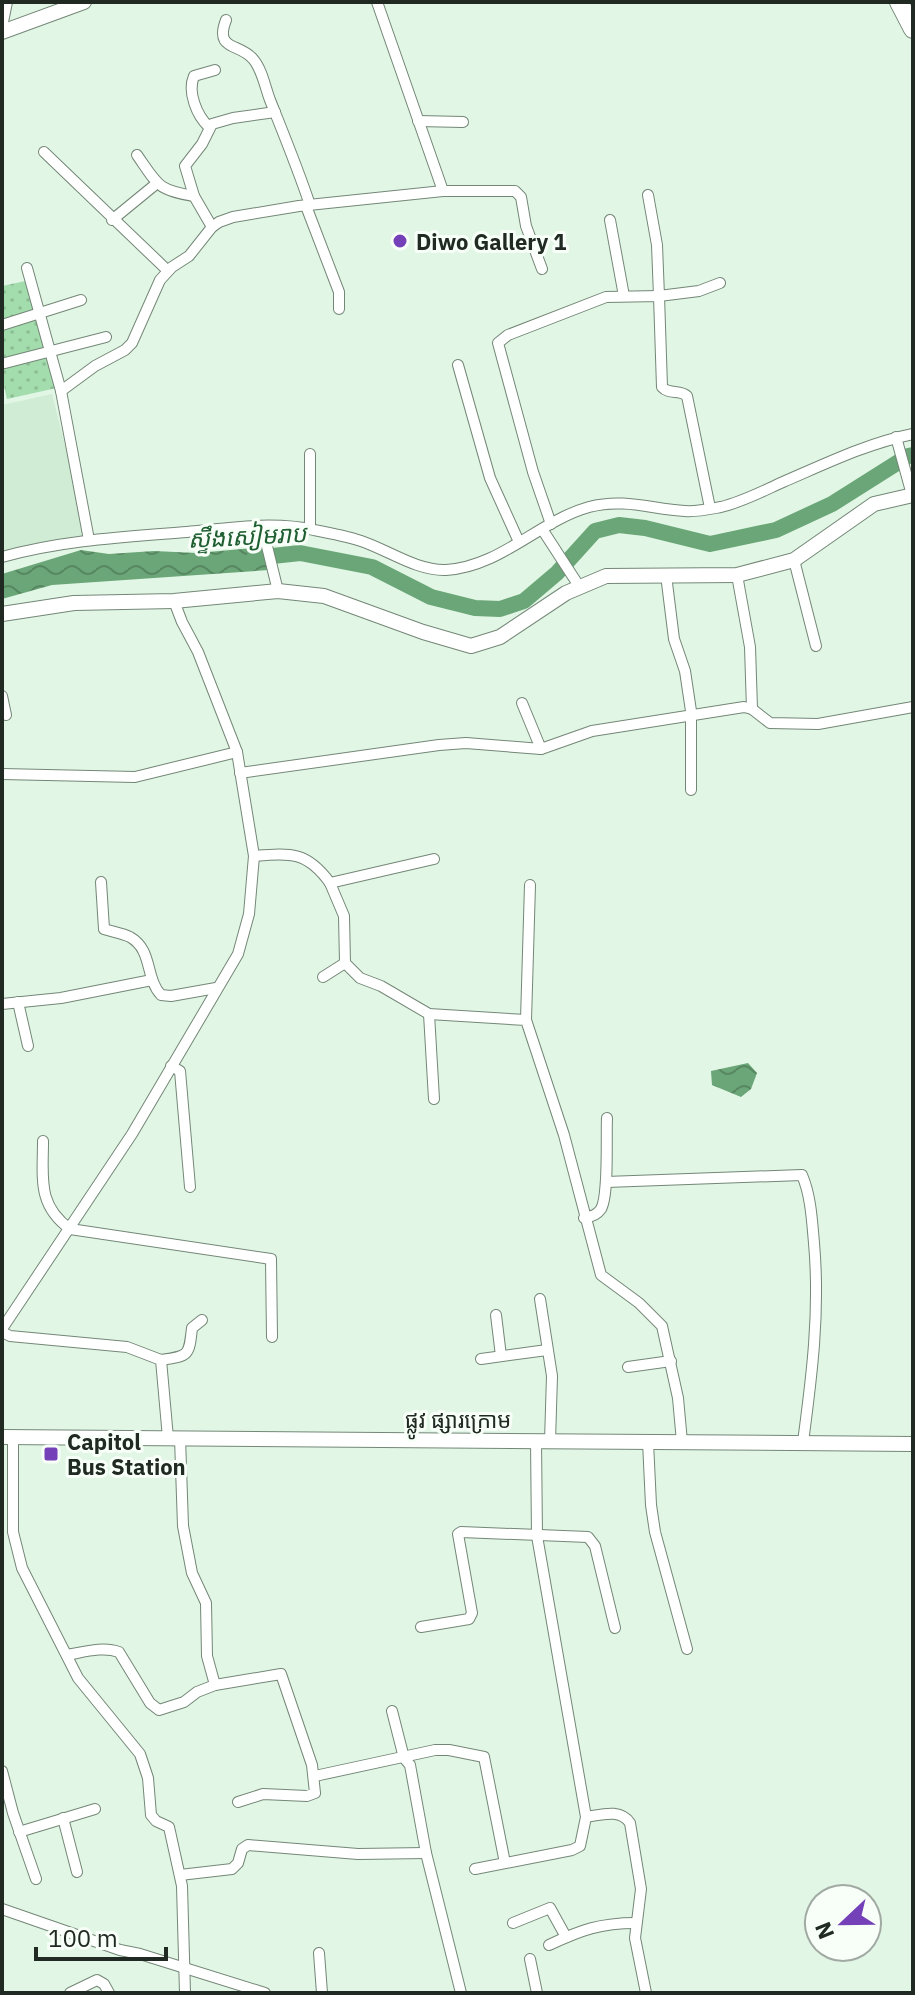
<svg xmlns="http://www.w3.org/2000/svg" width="915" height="1995" viewBox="0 0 915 1995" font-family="'IBM Plex Sans','Noto Sans Khmer',sans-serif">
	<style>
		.built { fill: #d1ecd5 }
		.park { fill: url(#park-dots) }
		.water { fill: url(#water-waves) }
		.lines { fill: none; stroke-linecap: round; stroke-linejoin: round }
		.river { stroke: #6aa677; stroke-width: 16 }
		.street-casing { stroke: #748777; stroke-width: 12 }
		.secondary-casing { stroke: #748777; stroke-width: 16 }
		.highway-casing { stroke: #748777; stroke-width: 20 }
		.street { stroke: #fff; stroke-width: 10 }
		.secondary { stroke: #fff; stroke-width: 14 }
		.highway { stroke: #fff; stroke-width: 18 }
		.poi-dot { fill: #7541b8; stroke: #f7fff8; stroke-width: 3 }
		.labels { text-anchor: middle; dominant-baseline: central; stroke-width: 6; stroke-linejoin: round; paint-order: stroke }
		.poi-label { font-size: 22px; font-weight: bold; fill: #212923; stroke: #f7fff8; text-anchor: start }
		.street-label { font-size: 22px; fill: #212923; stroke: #f7fff8 }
		.water-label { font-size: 24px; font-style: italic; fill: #1f5f32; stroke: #f7fff8 }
	</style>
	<defs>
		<pattern id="park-dots" width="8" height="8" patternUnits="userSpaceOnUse" patternTransform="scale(2)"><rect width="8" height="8" fill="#a3dcad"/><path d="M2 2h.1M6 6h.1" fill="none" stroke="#8cbd95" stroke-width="1.8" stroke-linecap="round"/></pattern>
		<pattern id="water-waves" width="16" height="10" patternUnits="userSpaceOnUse" patternTransform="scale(2)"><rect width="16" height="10" fill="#6aa677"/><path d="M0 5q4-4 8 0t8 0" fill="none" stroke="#578761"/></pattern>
	</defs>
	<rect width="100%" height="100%" fill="#e1f6e4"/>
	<polygon class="built" points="52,394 88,537 2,554 2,405"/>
	<polygon class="park" points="35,279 61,387 7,399 2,377 2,286"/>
	<g class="water">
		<polygon points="263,547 269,570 52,585 2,599 2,574 81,550 109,554 154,551 197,553"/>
		<polygon points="748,1063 757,1073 751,1089 741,1097 712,1085 711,1071"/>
	</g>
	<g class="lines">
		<polyline class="river" points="254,558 300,553 372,567 431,597 475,608 500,609 524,601 557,573 595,531 619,525 645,528 710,544 776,530 832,504 908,456 913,455"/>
		<g class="street-casing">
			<g id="street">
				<polyline points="377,2 443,191"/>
				<path d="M226,20C214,51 240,43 253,59C262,69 265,87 270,100C284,135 298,169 310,205"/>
				<polyline points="2,27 7,2"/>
				<polyline points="418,121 463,122"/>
				<path d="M209,127C197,116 187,92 194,76L215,70"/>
				<polyline points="44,152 167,270"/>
				<path d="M137,155C158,185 157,190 194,196"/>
				<polyline points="648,195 657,245 659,296 699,291 720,283"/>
				<polyline points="306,206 339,292 339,309"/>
				<polyline points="112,220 156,184"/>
				<polyline points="610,220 624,296"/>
				<polyline points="212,227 194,196 185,166 202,144 212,124 233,118 275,112"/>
				<polyline points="27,268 61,391 89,540"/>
				<polyline points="2,325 81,300"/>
				<polyline points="5,363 106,337"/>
				<polyline points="458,365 490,478 519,542"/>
				<polyline points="61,391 95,366 125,350 132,343 160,280 172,267 189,256 212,227 219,222 233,217 299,206 443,191 515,191 521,197 526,226 542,269"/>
				<polyline points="896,437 912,495"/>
				<polyline points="310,454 310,529"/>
				<path d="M551,524L533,472L498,343L508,335L606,297L659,296L662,387C669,395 680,389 687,396L710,508"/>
				<polyline points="262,526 278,591"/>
				<polyline points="542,529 579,586"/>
				<path d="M2,557C63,540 125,537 187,532C229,528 273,521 314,530C330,533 346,536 361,541C388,550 417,571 446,570C500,567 539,521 589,507C625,498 651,509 685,511C696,512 710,509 721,507C742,502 763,491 783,482C825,464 868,443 913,434"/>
				<polyline points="794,560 816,646"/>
				<polyline points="666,575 674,639 685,671 691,711 691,790"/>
				<polyline points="737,575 750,647 752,709"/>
				<polyline points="2,696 6,715"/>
				<polyline points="522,703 541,749"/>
				<polyline points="240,773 439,745 466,743 541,749 592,731 744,707 752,709 770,723 818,724 913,707"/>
				<polyline points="2,774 135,777 237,752"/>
				<path d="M254,856C290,853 307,851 330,883L434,859"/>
				<path d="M101,882L104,929C113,932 122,933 130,937C153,950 145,978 161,995L171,996L216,988"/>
				<polyline points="345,963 360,978 381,986 429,1014 526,1020 564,1135 601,1275 639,1303 662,1326 678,1398 682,1442"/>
				<polyline points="323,977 345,963 344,916 330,883"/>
				<polyline points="18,1002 28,1046"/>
				<polyline points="2,1004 61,998 152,980"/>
				<polyline points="429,1014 434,1099"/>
				<polyline points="526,1020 530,885"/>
				<polyline points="171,1066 180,1071 190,1187"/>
				<path d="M43,1141C43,1178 37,1205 70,1229L271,1259L272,1337"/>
				<path d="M606,1182L802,1175C811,1196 812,1221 814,1243C820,1311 812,1375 803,1442"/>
				<path d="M584,1218C591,1217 597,1215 601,1209C609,1195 606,1138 607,1118"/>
				<polyline points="540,1299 552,1376 550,1441"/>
				<polyline points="496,1315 501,1356"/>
				<polyline points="2,1329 132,1134 238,954 249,914 254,856 237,752 198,652 182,622 174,601"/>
				<polyline points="2,1332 10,1336 127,1347 161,1360 168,1438"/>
				<polyline points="481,1359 547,1350"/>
				<path d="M161,1360C189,1356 189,1356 192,1328L202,1320"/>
				<polyline points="628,1367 671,1361"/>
				<polyline points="13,1437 13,1532 22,1568 78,1678 140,1754 148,1778 151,1815 156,1821 169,1827 182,1886 185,1993"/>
				<polyline points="180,1438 183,1526 192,1573 206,1603 207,1656 215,1685"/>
				<polyline points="648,1442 651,1505 655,1532 687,1649"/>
				<polyline points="421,1627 469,1619 472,1613 458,1534 461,1532 588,1537 595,1546 615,1628"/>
				<path d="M67,1655C84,1652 103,1646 119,1652L150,1703L159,1710L184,1702L197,1692L215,1685L281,1674L312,1765L315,1793L307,1796L263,1794L238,1802"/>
				<polyline points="392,1711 404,1758 410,1765 426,1853 461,1993"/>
				<polyline points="2,1771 13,1813 36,1879"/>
				<polyline points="315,1776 435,1750 449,1750 484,1757 505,1863"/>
				<path d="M586,1817C601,1815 620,1808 630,1823L641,1889L635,1938L646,1993"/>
				<polyline points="63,1818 77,1872"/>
				<polyline points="19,1832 95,1809"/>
				<polyline points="475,1869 572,1850 580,1846 586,1817 537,1536 536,1441"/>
				<polyline points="180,1875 232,1869 238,1863 242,1849 248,1845 358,1854 426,1853"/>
				<polyline points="2,1909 120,1950 140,1954 265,1993"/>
				<polyline points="513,1923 550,1908 566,1937"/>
				<path d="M549,1945C581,1930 600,1923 636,1923"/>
				<polyline points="319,1953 322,1993"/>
				<polyline points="530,1959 537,1993"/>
				<polyline points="70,1993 97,1980 104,1984 109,1993"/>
			</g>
		</g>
		<g class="secondary-casing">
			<g id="secondary">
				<polyline points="2,32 84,2"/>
				<polyline points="2,614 74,603 174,601 278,591 324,596 423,632 471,646 500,637 566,593 606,576 737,575 794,560 874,504 913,495"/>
				<polyline points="2,1437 913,1444"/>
			</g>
		</g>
		<g class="highway-casing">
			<polyline id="highway" points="899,2 913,29"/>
		</g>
		<use href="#street" class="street"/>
		<use href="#secondary" class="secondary"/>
		<use href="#highway" class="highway"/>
	</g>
	<g class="poi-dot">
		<circle cx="400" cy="241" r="8"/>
		<rect x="43" y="1446" width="16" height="16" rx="4"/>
	</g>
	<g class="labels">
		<g class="poi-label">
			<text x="416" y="241">Diwo Gallery 1</text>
			<text x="67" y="1441">Capitol<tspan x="67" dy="25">Bus Station</tspan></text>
		</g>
		<g class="street-label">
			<text x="458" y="1419">ផ្លូវ ផ្សារក្រោម</text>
		</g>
		<g class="water-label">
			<text transform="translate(247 536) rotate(-3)">ស្ទឹងសៀមរាប</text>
		</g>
	</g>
	<rect width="915" height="1995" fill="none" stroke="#212923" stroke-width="8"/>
	<g transform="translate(843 1923) rotate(248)"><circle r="38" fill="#f7fff8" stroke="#a1a9a3" stroke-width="2"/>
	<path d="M0-6L14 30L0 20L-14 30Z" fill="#7541b8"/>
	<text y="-12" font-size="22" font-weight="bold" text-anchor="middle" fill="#212923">N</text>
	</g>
	<path d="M36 1947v12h130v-12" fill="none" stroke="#212923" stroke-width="4"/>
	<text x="48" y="1947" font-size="24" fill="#212923" stroke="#f7fff8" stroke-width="6" paint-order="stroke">100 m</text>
</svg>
